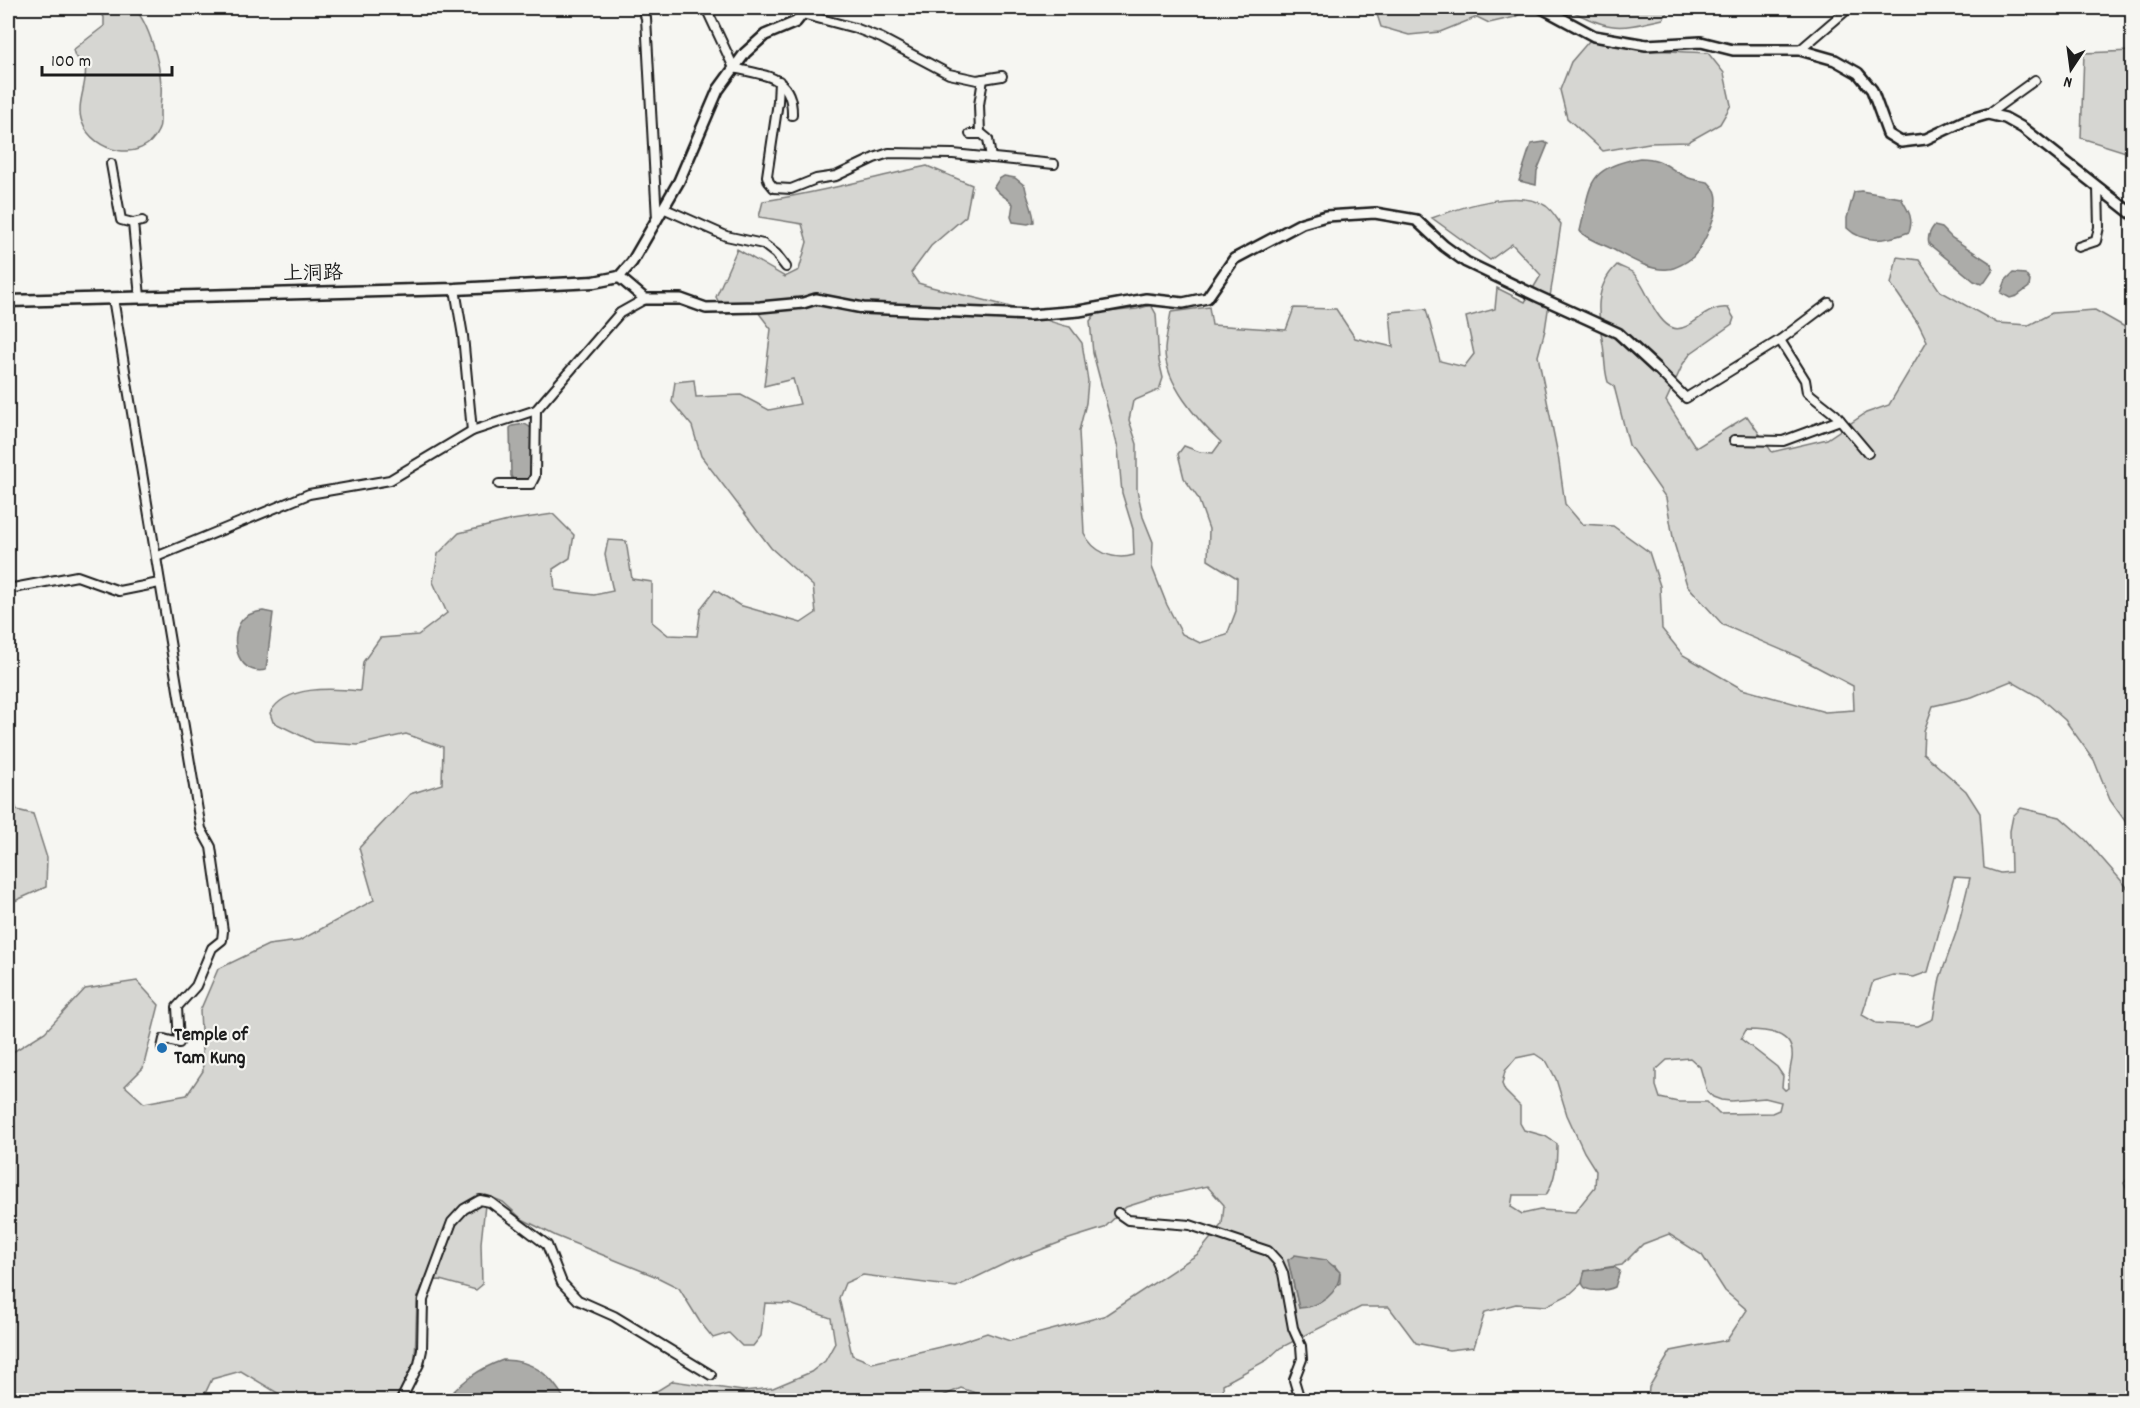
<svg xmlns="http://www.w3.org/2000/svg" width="2140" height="1408" viewBox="0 0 2140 1408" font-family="Dekko,'LXGW WenKai TC',sans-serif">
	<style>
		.green { fill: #d6d6d2; stroke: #797977; stroke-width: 1.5; fill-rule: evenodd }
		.water { fill: #acaca9; stroke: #727271; stroke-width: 1.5 }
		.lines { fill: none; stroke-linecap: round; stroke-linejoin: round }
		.minor-casing { stroke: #1c1c1c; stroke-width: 12 }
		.tertiary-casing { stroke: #1c1c1c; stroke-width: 14 }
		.secondary-casing { stroke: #1c1c1c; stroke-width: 15 }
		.minor { stroke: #f6f6f2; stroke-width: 8 }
		.tertiary { stroke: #f6f6f2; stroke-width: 9 }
		.secondary { stroke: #f6f6f2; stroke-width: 10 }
		.poi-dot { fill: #1f6fb2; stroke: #f6f6f2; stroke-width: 2 }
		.labels { text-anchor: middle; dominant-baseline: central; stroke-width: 4.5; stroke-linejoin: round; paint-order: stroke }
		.street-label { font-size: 20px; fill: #1c1c1c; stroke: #f6f6f2 }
		.poi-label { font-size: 20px; font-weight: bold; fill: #1c1c1c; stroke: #f6f6f2; text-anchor: start }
	</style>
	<rect width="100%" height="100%" fill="#f6f6f2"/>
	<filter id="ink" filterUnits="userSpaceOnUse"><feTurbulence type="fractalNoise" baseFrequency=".0167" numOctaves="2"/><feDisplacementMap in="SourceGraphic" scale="12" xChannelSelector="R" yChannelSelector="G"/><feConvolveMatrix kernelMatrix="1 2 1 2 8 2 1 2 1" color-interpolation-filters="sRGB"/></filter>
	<g filter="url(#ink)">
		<g class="green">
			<path d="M96,8H134C149,23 160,64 161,85C162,94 160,104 160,113C160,118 161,126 158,131C143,164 93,153 82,122C75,103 89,83 85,64L75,56L73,50L104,26V17Z"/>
			<polygon points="1375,8 1522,8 1522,12 1515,17 1489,23 1477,17 1440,32 1409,35 1381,27"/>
			<path d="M1576,8H1670L1663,19C1622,28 1613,32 1574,12Z"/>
			<path d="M1589,41C1628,50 1668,51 1708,53L1724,73L1731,105L1720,124L1688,142L1649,143L1603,151L1567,118L1560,90L1571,62Z"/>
			<polygon points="2132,51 2132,154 2081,138 2084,53"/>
			<path d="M927,166L972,185L966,216L931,246L911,273L918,283C946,292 975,297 1003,305C1026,311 1046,322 1070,327L1082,343L1088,381L1086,403L1079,431L1084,533C1093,552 1113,561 1134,555L1133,529L1122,493L1118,448L1093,353L1090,321L1096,313L1137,309L1151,305L1156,314L1159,361L1163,378L1159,390L1133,401L1129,420L1137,444V490L1143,517L1153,542L1152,567L1167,605L1182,634L1200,643L1227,635L1236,611L1237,578L1208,560L1209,529L1198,498L1184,478L1178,454L1184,446L1200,452L1213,453L1221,442C1198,421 1164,382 1165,349C1166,336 1169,324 1171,312L1209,307L1212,325L1286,330L1294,308L1336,309L1355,338L1393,347L1390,312L1426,309L1440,361L1464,367L1474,354L1466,317L1495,309L1497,288L1525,302L1541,275L1512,244L1490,260L1432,218C1462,207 1517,188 1546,206C1552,210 1557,219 1561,224L1545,330L1538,356L1558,455L1565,504L1582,524L1613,526L1649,552L1660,586L1662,629L1683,655L1742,689L1825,712L1854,710L1853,686L1798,657L1723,625L1687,585L1674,543L1666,498L1629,445L1614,386L1608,382C1604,369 1605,358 1603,345C1598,315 1593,288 1617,265C1622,268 1630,270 1633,273C1641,280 1649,300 1655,310C1682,355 1697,304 1728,308L1734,318L1732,324L1691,353L1683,364L1666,401L1696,448L1747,416L1772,452L1827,439L1866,413L1889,405L1927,341L1919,325L1891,284L1897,257L1919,260L1940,291L1997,323L2029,325L2052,313L2095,310L2132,331V831L2110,800L2094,760L2065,720L2039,697L2011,681L1972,697L1933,706L1924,731L1923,753L1966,791L1980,813L1984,868L2000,873L2011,872L2010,831L2013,816L2021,808L2060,817L2086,840L2132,893V1177H2129L2124,1183L2132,1201V1400H1648L1649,1387L1671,1351L1727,1340L1747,1310L1725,1291L1702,1255L1669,1234L1643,1244L1622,1265L1585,1271L1582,1283L1570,1294L1546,1306L1516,1304L1485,1312L1474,1347L1449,1350L1416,1343L1389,1307H1361L1280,1348L1267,1360L1223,1384L1224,1400H996L961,1388L934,1400H642L673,1381L743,1391L773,1388L811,1372L825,1361L835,1343L831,1318L790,1304L765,1303L761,1336L753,1346H742L729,1333L713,1338L700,1322L679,1288L657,1277L556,1236L522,1219L503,1202L486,1195L481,1243L482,1285L476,1290L440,1280L424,1281L417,1300L415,1360L403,1389L395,1400H289L241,1371L212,1379L202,1400H8V1055L45,1032L85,989L137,981L159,1005L143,1068L125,1086L144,1103L187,1095L203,1071L200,1011L218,969L268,945L299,941L374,900L359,848L410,794L442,784L443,747L406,734L358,745L314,742L273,722L270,713C285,685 332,688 360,691L363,662L380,638L418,635L447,613L433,582L438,554L459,533L512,520L553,514L574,535L570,558L553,569L555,590L594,595L613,591L605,555L608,540L626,541L632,579L652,582V622L668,635L697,636L701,608L715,590L739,605L801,623L816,613L813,586L771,548L701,456L692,426L672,402L675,382L694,380L696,397L741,395L769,410L800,404L793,379L764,386L771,329L758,312L725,314L716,297L737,249L785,277L799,270L807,242L802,224L759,217L763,201C818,193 872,178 927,166ZM1954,877L1970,878L1957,930L1940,978L1933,1019L1918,1026L1876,1023L1862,1015L1873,981L1893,975L1914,977L1928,972ZM1746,1030C1765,1030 1795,1031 1792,1059C1790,1070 1788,1077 1789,1088L1785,1090L1782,1087L1783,1076L1777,1067L1741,1039ZM1535,1054L1547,1062L1556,1079L1567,1115L1584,1152L1596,1171L1595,1187L1575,1212L1540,1210L1522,1214L1511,1207L1513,1195H1546C1556,1179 1557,1162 1557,1144L1545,1136L1524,1130L1520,1123V1106L1505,1091L1502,1084L1505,1071L1516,1058ZM1690,1058L1700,1067L1707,1091L1713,1097L1721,1100L1731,1101L1765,1098L1781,1102L1779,1110L1772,1113L1719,1114L1707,1102H1678L1660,1098L1656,1086V1070L1667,1060ZM1207,1186L1224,1205L1222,1224L1198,1254L1104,1316L1010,1341L987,1333L957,1343L872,1363L852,1355L839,1298L845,1283L863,1275L956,1287L1006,1263L1069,1239L1104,1228L1126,1207L1154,1198ZM1288,1260L1335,1266L1340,1273V1283L1299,1308Z"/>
			<polygon points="8,787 17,810 33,814 47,858 46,887 8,904"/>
			<polygon points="590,1393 625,1400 586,1400"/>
		</g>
		<g class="water">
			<polygon points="1544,142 1548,144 1537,171 1536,185 1519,181 1531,144"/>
			<path d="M1640,158C1666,158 1668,170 1689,178C1695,180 1702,181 1708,182C1711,185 1715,189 1716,193C1721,209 1704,245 1693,257C1687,262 1675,269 1668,269C1649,271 1628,257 1612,249C1603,244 1585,239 1580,231C1591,184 1586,168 1640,158Z"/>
			<path d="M1004,176L1015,178L1025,186C1027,199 1034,210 1034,222L1028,224L1013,222L1011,217L1013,204C1007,197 1000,196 994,187L999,179Z"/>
			<path d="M1861,191L1901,198C1908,210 1914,218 1909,232C1889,240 1864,245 1847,228V218L1854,192Z"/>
			<path d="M1934,226L1942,228L1952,238L1992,264L1993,270L1985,282L1981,284L1974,281L1929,244C1927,237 1930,231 1934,226Z"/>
			<polygon points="2013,273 2025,274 2030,281 2029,287 2017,296 2010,298 2001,293 2006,280"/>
			<polygon points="525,424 531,428 532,475 530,479 513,479 511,476 510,428 512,426"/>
			<path d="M263,611L273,613L266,670C235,677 227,632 245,617C251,613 256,612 263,611Z"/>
			<path d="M1295,1255L1326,1260L1340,1272C1339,1294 1320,1307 1299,1308L1288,1260Z"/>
			<path d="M1614,1267L1620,1271L1615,1287C1609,1290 1587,1294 1583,1285C1581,1282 1584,1274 1585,1271Z"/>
			<path d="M503,1360C533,1360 551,1375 565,1400H445C463,1381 478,1369 503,1360Z"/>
		</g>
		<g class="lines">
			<g class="minor-casing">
				<g id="minor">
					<polyline points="642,8 646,18 657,219"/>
					<path d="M706,8L734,68C765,76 793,75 792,115"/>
					<polyline points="802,14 855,28 881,38 949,74 977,80 1002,76"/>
					<polyline points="1800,50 1849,8"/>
					<polyline points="779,81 778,102 767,176 769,182 774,188 791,189 816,179 836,176 874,158 889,153 953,154 1054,164"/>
					<polyline points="1988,114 2035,80"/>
					<polyline points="970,134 982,134 988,139 991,158"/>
					<polyline points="980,134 979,105 983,79"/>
					<polyline points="111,164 121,220 133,223 142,221"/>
					<polyline points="663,208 726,236 763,244 776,254 786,267"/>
					<polyline points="133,223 140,297"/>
					<polyline points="2078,247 2096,241 2099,227 2098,188"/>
					<polyline points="455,289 463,336 472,431"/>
					<polyline points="113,298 201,829 211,847 223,931 222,940 212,948 196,986 177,1007 179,1043 164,1039 162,1048"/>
					<polyline points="1780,340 1805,380 1807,392 1836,415 1868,453"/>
					<polyline points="1656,368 1686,398 1780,340 1829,303"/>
					<polyline points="1734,440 1783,441 1840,420"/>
					<polyline points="499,484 531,484 535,476 536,410"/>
					<polyline points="156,557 309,494 390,480 472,431 536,410 620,313 645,299"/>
					<polyline points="8,589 77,576 119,591 159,583"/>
					<polyline points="1118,1213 1128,1220 1190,1225 1268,1251 1278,1262 1283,1273 1293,1328 1301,1346 1302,1359 1294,1380 1300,1400"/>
					<polyline points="401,1400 419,1364 422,1350 423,1300 452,1222 464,1209 480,1200 490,1202 547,1245 562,1283 578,1300 614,1316 711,1375"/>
				</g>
			</g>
			<g class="tertiary-casing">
				<g id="tertiary">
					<polyline points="807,8 796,22 765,35 745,53 718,90 679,181 632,262 619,277 645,299 681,299 706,308 760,307 803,303 816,299 863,308 1030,315 1079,311 1146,299 1183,303 1207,298 1234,259 1302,223 1326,216 1375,213 1416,220 1444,246 1466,262 1539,297 1618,333 1656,368"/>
					<polyline points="1542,8 1594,36 1646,45 1701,42 1733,50 1800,50 1835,60 1858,73 1872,90 1888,134 1901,142 1926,139 1964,121 1988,114 2005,118 2023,128 2132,214"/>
				</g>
			</g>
			<g class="secondary-casing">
				<polyline id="secondary" points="8,301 455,289 594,282 619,277"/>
			</g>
			<use href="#minor" class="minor"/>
			<use href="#tertiary" class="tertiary"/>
			<use href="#secondary" class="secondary"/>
		</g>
	</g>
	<circle class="poi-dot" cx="162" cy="1048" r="6"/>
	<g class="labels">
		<g class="street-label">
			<text transform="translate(313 275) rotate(-1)">上洞路</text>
		</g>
		<g class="poi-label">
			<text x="174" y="1036">Temple of<tspan x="174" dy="23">Tam Kung</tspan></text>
		</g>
	</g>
	<rect width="2140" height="1408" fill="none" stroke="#f6f6f2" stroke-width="30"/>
	<rect x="15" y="15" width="2110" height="1378" fill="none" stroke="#1c1c1c" stroke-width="2" filter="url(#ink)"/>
	<g transform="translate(2071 69) rotate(193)" stroke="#f6f6f2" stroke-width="4.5" paint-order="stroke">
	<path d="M0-4.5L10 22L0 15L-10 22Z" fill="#1c1c1c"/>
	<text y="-9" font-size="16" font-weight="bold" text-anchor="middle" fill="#1c1c1c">N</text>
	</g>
	<path d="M42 66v9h130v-9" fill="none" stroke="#1c1c1c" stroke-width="3"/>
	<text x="51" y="66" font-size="18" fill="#1c1c1c" stroke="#f6f6f2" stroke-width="4.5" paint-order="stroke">100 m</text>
</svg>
